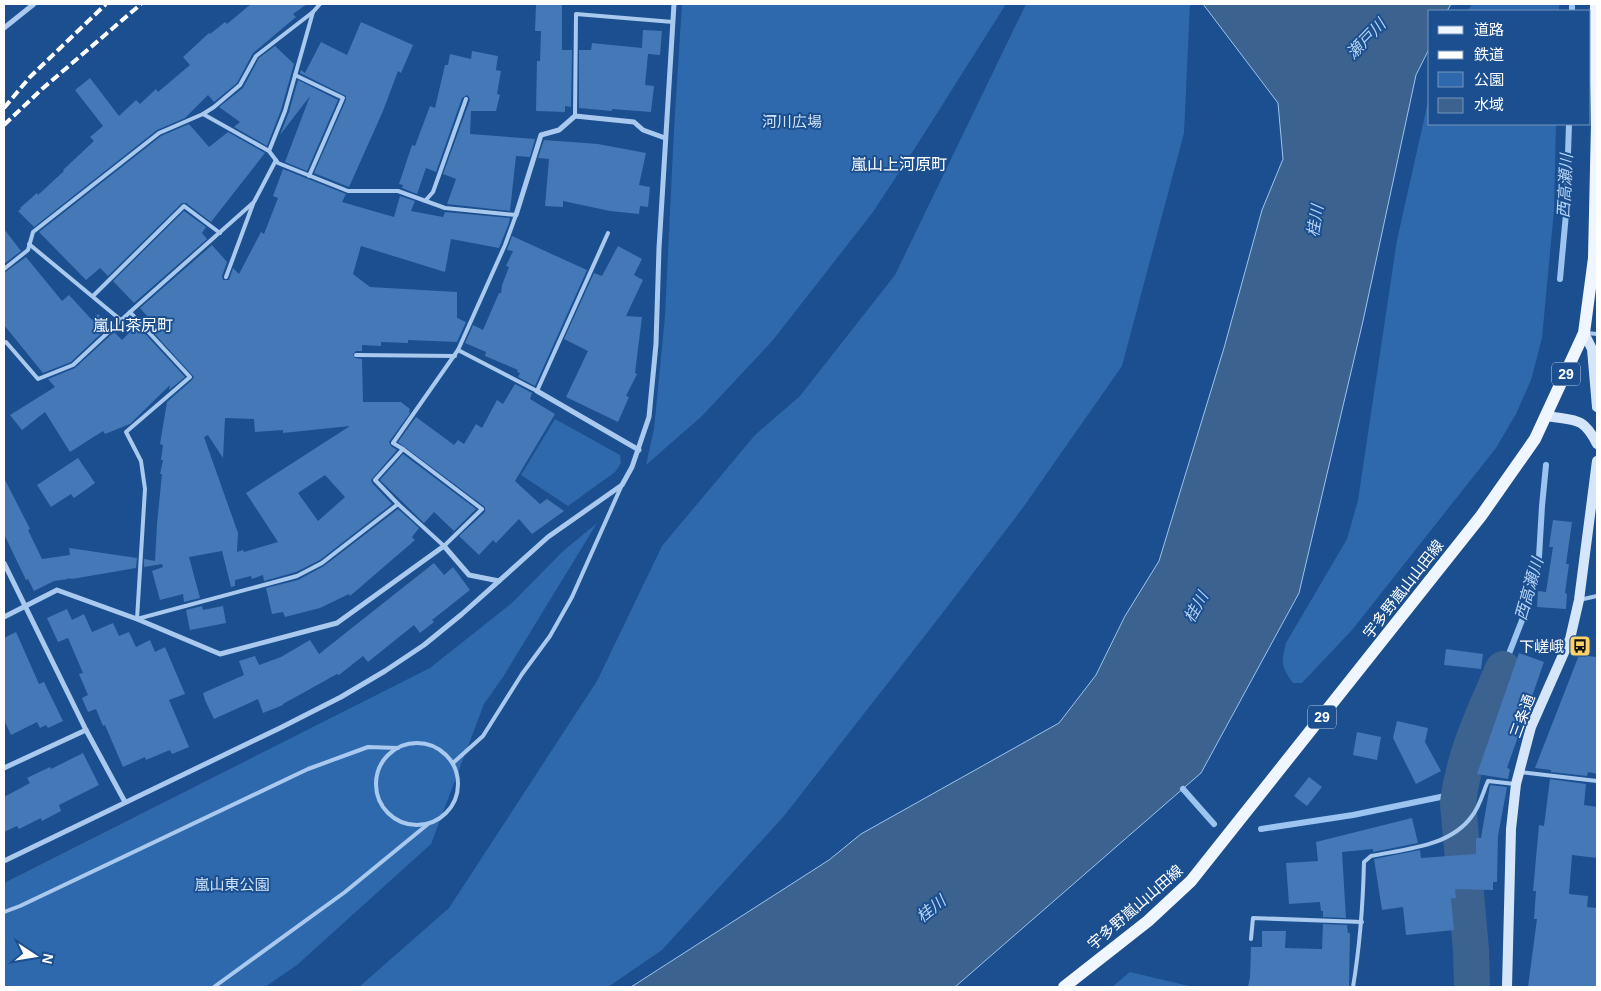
<svg xmlns="http://www.w3.org/2000/svg" width="1601" height="991" viewBox="0 0 1601 991" font-family="Arial,'Noto Sans JP',sans-serif">
	<style>
		.green { fill: #2e69ad }
		.water { fill: #3c6290; stroke: #9cc4f0 }
		.lines { fill: none; stroke-linecap: round; stroke-linejoin: round }
		.stream { stroke: #9cc4f0; stroke-width: 6 }
		.river { stroke: #3c6290; stroke-width: 36 }
		.building { fill: #4478b7; fill-rule: evenodd }
		.lane { stroke: #a9c9ee; stroke-width: 4 }
		.street { stroke: #a9c9ee; stroke-width: 5 }
		.secondary { stroke: #d6e6fa; stroke-width: 10 }
		.primary { stroke: #f0f6ff; stroke-width: 12 }
		.rail { stroke: #fff; stroke-width: 4; stroke-dasharray: 9 4; stroke-linecap: butt }
		.labels { text-anchor: middle; dominant-baseline: central; stroke-width: 4; stroke-linejoin: round; paint-order: stroke }
		.shield { fill: #1b4f8f; stroke: #bbcadd; stroke-width: 1 }
		.shield-label { font-size: 14px; font-weight: bold; fill: #fff }
		.park-label { font-size: 15px; fill: #cfe3fa; stroke: #1b4f8f }
		.street-label { font-size: 15px; fill: #fff; stroke: #1b4f8f }
		.poi-label { font-size: 15px; fill: #fff; stroke: #1b4f8f; text-anchor: end }
		.water-label { font-size: 16px; font-style: italic; fill: #b5d3f5; stroke: #1b4f8f }
		.neighbourhood-label { font-size: 16px; fill: #fff; stroke: #1b4f8f }
	</style>
	<rect width="100%" height="100%" fill="#1b4f8f"/>
	<g class="green">
		<polygon points="682,4 1006,4 917,145 873,212 773,340 702,416 646,465 654,429 665,316 674,129"/>
		<polygon points="1026,4 1190,4 1184,133 1122,366 1022,509 941,615 784,816 662,950 608,987 359,987 449,908 597,681 662,546 755,435 800,396 895,275"/>
		<polygon points="1472,4 1559,4 1559,11 1468,11"/>
		<path d="M1430,93V124H1556L1554,210L1542,338L1531,380L1516,414L1496,448L1352,630L1302,683H1293C1281,667 1281,663 1286,643L1347,539L1358,500L1397,240Z"/>
		<polygon points="555,419 620,455 621,463 615,472 568,506 521,475"/>
		<polygon points="597,523 503,677 484,704 431,844 297,965 265,987 4,987 4,883 430,668 512,603 562,552"/>
		<polygon points="1130,972 1193,987 1112,987"/>
	</g>
	<polygon class="water" points="1203,4 1451,4 1447,11 1430,11 1430,47 1416,75 1363,321 1299,593 1201,773 955,987 631,987 829,860 861,834 1059,723 1096,675 1125,616 1159,561 1224,348 1262,210 1283,159 1278,103"/>
	<g class="lines">
		<g class="stream">
			<polyline points="1572,11 1572,4"/>
			<polyline points="1560,279 1566,214 1569,124"/>
			<polyline points="1503,669 1524,615 1534,585 1539,557 1542,506 1546,465"/>
			<polyline points="1183,789 1214,824"/>
			<polyline points="1261,829 1353,815 1460,793"/>
		</g>
		<path class="river" d="M1472,987L1471,950L1458,803C1464,753 1484,714 1503,669"/>
	</g>
	<g class="building">
		<polygon points="251,4 307,4 293,14 296,17 253,53 237,83 214,102 208,95 185,118 157,130 34,227 18,211 21,209 20,208 37,193 38,195 64,171 63,170 94,141 90,137 103,126 75,90 90,78 119,116 136,100 140,104 156,89 158,92 190,65 183,57 209,33 210,34 225,22 227,24"/>
		<polygon points="536,4 562,4 562,50 572,50 571,107 565,106 565,112 536,111 537,61 540,61 541,31 535,31"/>
		<polygon points="361,22 413,45 401,73 398,71 383,111 349,187 314,173 346,100 346,96 300,73 301,70 305,73 321,42 347,55"/>
		<polygon points="643,30 662,31 660,55 648,54 645,85 654,86 651,112 612,109 612,111 579,108 579,50 591,50 592,43 642,48"/>
		<polygon points="275,46 294,64 281,110 267,146 234,127 240,122 219,107 243,88 259,58"/>
		<polygon points="472,51 498,56 496,70 501,71 497,94 500,95 496,111 471,111 470,134 535,139 530,157 516,156 510,211 447,204 456,179 443,174 470,100 469,97 467,95 462,98 436,172 426,168 417,194 402,188 403,185 399,184 412,145 415,146 430,106 435,108 445,65 448,65 450,54 471,59"/>
		<polygon points="298,80 338,100 307,171 285,162 310,96 280,135 289,112"/>
		<polygon points="189,124 209,147 228,132 265,153 211,222 186,203 182,203 108,276 100,268 86,280 39,232 161,136"/>
		<polygon points="544,140 598,144 646,153 639,185 650,187 648,207 640,206 639,214 610,211 563,201 563,207 545,206 549,159 538,158"/>
		<path d="M283,169L346,194L342,202L394,217L400,196L415,201L411,211L443,217L445,212L510,218L509,223L499,248L451,239L445,272L361,246L353,274L370,287L457,292V318L466,322L457,342L408,340V343L381,342V346L362,345V351H356L353,354L355,358L362,359L363,402H401L410,409L409,412L410,413L389,442L391,446L397,450L371,480L372,483L392,504L320,560L296,572L264,581L263,575L252,579L251,576L235,580V586L231,587L222,551L189,557L200,598L184,602L183,594L160,600L152,571L163,567L162,564L144,567V559L155,561L157,524L162,474H160L163,460H161L163,445L160,444L167,402L192,380L194,377L142,320L147,316L140,308L212,245L227,262L222,276L223,280H229L233,268L239,274L261,232L264,234L278,198L273,196ZM225,418L254,419L255,432L283,430V433L350,426L246,493L278,542L244,552L243,550L237,552L238,533L204,437L208,435L223,458ZM325,475L345,497L318,521L298,493Z"/>
		<polygon points="184,211 206,227 202,233 207,239 134,303 113,281"/>
		<polygon points="4,229 21,251 4,264"/>
		<polygon points="512,236 587,270 535,386 518,377 520,373 517,372 518,370 485,356 486,352 465,343 473,325 483,330 499,293 501,293 502,285 509,267 506,266 513,251 507,250"/>
		<polygon points="618,246 642,259 634,275 643,280 626,316 642,317 635,373 637,374 626,396 629,397 618,422 566,397 588,351 564,339 594,273 602,276"/>
		<polygon points="26,257 62,301 69,295 92,320 98,314 109,326 71,362 43,373 4,325 4,273"/>
		<polygon points="137,325 185,377 169,390 170,385 130,424 105,434 103,431 70,452 45,412 22,430 10,415 55,387 48,379 75,368 114,332 122,340"/>
		<polygon points="515,384 532,393 530,399 555,414 515,481 540,504 547,499 564,511 532,534 519,519 496,543 493,540 479,555 459,536 485,512 485,507 398,442 416,417 454,445 458,440 464,444 476,424 482,428 497,400 503,404"/>
		<polygon points="403,454 476,509 454,531 434,512 424,523 380,480"/>
		<polygon points="78,458 95,483 74,498 71,494 51,507 37,485"/>
		<polygon points="4,478 30,529 28,530 42,559 70,555 69,548 137,558 136,568 72,579 67,578 68,579 54,581 34,591 28,579 26,580 4,534"/>
		<polygon points="398,509 419,528 412,537 415,540 350,596 349,594 320,608 285,617 283,612 272,614 266,588 298,580 324,566"/>
		<polygon points="1553,520 1572,522 1566,564 1569,564 1565,593 1567,594 1566,609 1537,607 1538,591 1546,592 1553,547 1549,547"/>
		<polygon points="434,563 444,575 453,567 470,590 432,620 434,622 420,633 414,625 368,662 363,656 339,675 337,674 283,704 283,705 263,713 258,699 214,719 205,700 203,693 244,675 239,661 255,656 259,665 281,657 310,640 319,654"/>
		<polygon points="202,606 203,610 223,606 226,623 190,630 186,610"/>
		<polygon points="67,609 72,620 84,614 92,632 113,623 119,636 129,632 136,647 150,640 155,652 165,647 185,694 169,700 189,747 172,754 170,750 146,760 145,757 123,767 105,725 103,726 96,709 88,712 82,698 88,695 79,674 83,673 68,638 58,642 47,618"/>
		<polygon points="16,632 39,684 44,682 63,721 48,728 46,725 40,728 37,722 11,735 4,720 4,638"/>
		<polygon points="1446,649 1483,654 1481,669 1444,665"/>
		<polygon points="1519,653 1544,662 1507,768 1510,769 1508,779 1477,774"/>
		<polygon points="1579,655 1597,657 1597,774 1588,772 1587,776 1551,772 1551,770 1535,768"/>
		<polygon points="1397,721 1428,728 1425,742 1441,771 1416,784 1393,738"/>
		<polygon points="1357,732 1381,737 1377,760 1353,755"/>
		<polygon points="83,753 99,785 59,805 61,811 42,821 41,818 19,829 17,826 4,832 4,797 30,783 27,778 50,767 51,769"/>
		<polygon points="1309,777 1322,787 1307,806 1294,796"/>
		<polygon points="1550,779 1586,784 1584,805 1597,807 1597,858 1572,855 1569,894 1588,896 1587,907 1597,908 1597,987 1528,987 1537,919 1534,919 1536,891 1533,891 1539,825 1544,826"/>
		<polygon points="1490,785 1507,787 1498,836 1497,882 1493,882 1493,890 1455,889 1456,898 1451,898 1454,930 1406,935 1403,907 1382,910 1374,859 1420,850 1421,858 1476,854 1476,838 1481,838"/>
		<polygon points="1412,818 1418,843 1373,852 1373,849 1342,852 1346,918 1323,917 1323,911 1321,911 1320,902 1289,904 1286,863 1318,861 1316,842"/>
		<polygon points="1323,924 1347,925 1348,933 1350,933 1349,987 1248,987 1250,977 1251,947 1262,947 1262,931 1286,931 1285,948 1322,949"/>
	</g>
	<g class="lines">
		<g class="lane">
			<polyline points="295,75 343,98 309,176"/>
			<polyline points="575,116 576,14 673,22"/>
			<polyline points="269,151 285,111 313,12"/>
			<polyline points="425,201 433,192 466,99"/>
			<polyline points="29,244 122,321"/>
			<polyline points="4,269 28,250 33,232 159,133 203,114 214,107 240,85 256,56 313,12 320,4"/>
			<polyline points="226,277 253,204"/>
			<polyline points="93,296 184,206 220,233"/>
			<polyline points="130,312 190,377 126,432 141,461 145,489 137,619 297,576 322,563 398,504 375,480 403,449 393,443 458,350 505,245 516,215 445,208 398,191 348,191 278,163 269,151 203,114"/>
			<polyline points="1587,333 1597,334"/>
			<polyline points="4,343 6,342 38,379 73,365 130,312 254,202 276,160"/>
			<polyline points="458,350 537,391 608,233"/>
			<polyline points="356,355 455,356"/>
			<polyline points="398,504 444,546 482,509 403,449"/>
			<polyline points="1579,600 1597,596"/>
			<circle cx="417" cy="784" r="41"/>
			<polyline points="453,763 483,736 522,674 550,636 572,597 621,487"/>
			<polyline points="1520,772 1597,781"/>
			<polyline points="4,912 20,906 308,769 368,747 398,748"/>
			<polyline points="1251,939 1253,918 1362,922"/>
			<polyline points="214,987 345,892 428,824"/>
			<path d="M1353,987C1360,945 1363,904 1364,862L1371,856C1405,849 1450,847 1472,816C1480,806 1483,792 1488,781L1515,784"/>
		</g>
		<g class="street">
			<polyline points="4,28 34,4"/>
			<polyline points="516,215 541,135 559,130 575,116 634,122 643,130 665,138"/>
			<polyline points="537,391 639,450"/>
			<polyline points="4,563 86,730 125,802"/>
			<polyline points="4,617 57,590 137,619 220,654 337,623 444,546 469,575 499,581"/>
			<polyline points="4,768 86,730"/>
			<polyline points="4,861 280,728 341,697 385,671 424,645 462,614 548,537 622,485 632,467 649,417 656,344 659,248 674,4"/>
		</g>
		<g class="secondary">
			<polyline points="1584,333 1592,349 1597,407"/>
			<path d="M1547,416C1575,421 1583,416 1597,444"/>
			<polyline points="1507,987 1511,829 1516,784 1531,727 1570,639 1579,600 1597,461"/>
		</g>
		<g class="primary">
			<polyline points="1596,4 1595,43 1597,123"/>
			<polyline points="1064,987 1148,921 1191,881 1481,516 1535,439 1584,333 1594,258 1597,124"/>
		</g>
		<g class="rail">
			<polyline points="4,108 30,77 106,4"/>
			<polyline points="4,125 42,89 141,4"/>
		</g>
	</g>
	<defs>
		<g id="bus-square" transform="scale(1.125)"><rect x="-9" y="-9" width="18" height="18" rx="4" fill="#ffd166" stroke="#1b4f8f"/><path d="M-5-6H5V4H4V6H2V4H-2V6H-4V4H-5ZM-3.5-4V0h7V-4ZM-3.5 1.2v1.5H-2V1.2ZM2 1.2v1.5H3.5V1.2Z" fill="#111"/></g>
	</defs>
	<g fill-rule="evenodd">
		<use href="#bus-square" x="1580" y="646"/>
	</g>
	<g class="labels">
		<g class="shield">
			<rect x="1552" y="362.5" width="28" height="23" rx="4"/>
			<rect x="1308" y="705.5" width="28" height="23" rx="4"/>
		</g>
		<g class="shield-label">
			<text x="1566" y="374">29</text>
			<text x="1322" y="717">29</text>
		</g>
		<g class="park-label">
			<text x="792" y="121">河川広場</text>
			<text x="232" y="884">嵐山東公園</text>
		</g>
		<g class="street-label">
			<text transform="translate(1403 589) rotate(-52)">宇多野嵐山山田線</text>
			<text transform="translate(1522 716) rotate(-70)">三条通</text>
			<text transform="translate(1135 907) rotate(-41)">宇多野嵐山山田線</text>
		</g>
		<g class="poi-label">
			<text x="1564" y="646">下嵯峨</text>
		</g>
		<g class="water-label">
			<text transform="translate(1366 39) rotate(-46)">瀬戸川</text>
			<text transform="translate(1565 186) rotate(-87)">西高瀬川</text>
			<text transform="translate(1315 221) rotate(-81)">桂川</text>
			<text transform="translate(1529 589) rotate(-74)">西高瀬川</text>
			<text transform="translate(1196 607) rotate(-61)">桂川</text>
			<text transform="translate(931 909) rotate(-39)">桂川</text>
		</g>
		<g class="neighbourhood-label">
			<text x="899" y="164">嵐山上河原町</text>
			<text x="133" y="325">嵐山茶尻町</text>
		</g>
	</g>
	<rect width="1601" height="991" fill="none" stroke="#ffffff" stroke-width="10"/>
	<rect x="1428" y="10" width="162" height="115" fill="#1b4f8f" stroke="#7695bc"/>
	<rect x="1438" y="26" width="25" height="8" fill="#f0f6ff" stroke="#7695bc"/>
	<text x="1474" y="35" font-size="15" fill="#ffffff">道路</text>
	<rect x="1438" y="51" width="25" height="8" fill="#ffffff" stroke="#7695bc"/>
	<text x="1474" y="60" font-size="15" fill="#ffffff">鉄道</text>
	<rect x="1438" y="72" width="25" height="15" fill="#2e69ad" stroke="#7695bc"/>
	<text x="1474" y="85" font-size="15" fill="#ffffff">公園</text>
	<rect x="1438" y="98" width="25" height="15" fill="#3c6290" stroke="#7695bc"/>
	<text x="1474" y="110" font-size="15" fill="#ffffff">水域</text>
	<g transform="translate(35 956) rotate(102)" stroke="#1b4f8f" stroke-width="4" paint-order="stroke">
	<path d="M0-4L9 19L0 12L-9 19Z" fill="#ffffff"/>
	<text y="-8" font-size="14" font-weight="bold" text-anchor="middle" fill="#ffffff">N</text>
	</g>
</svg>
